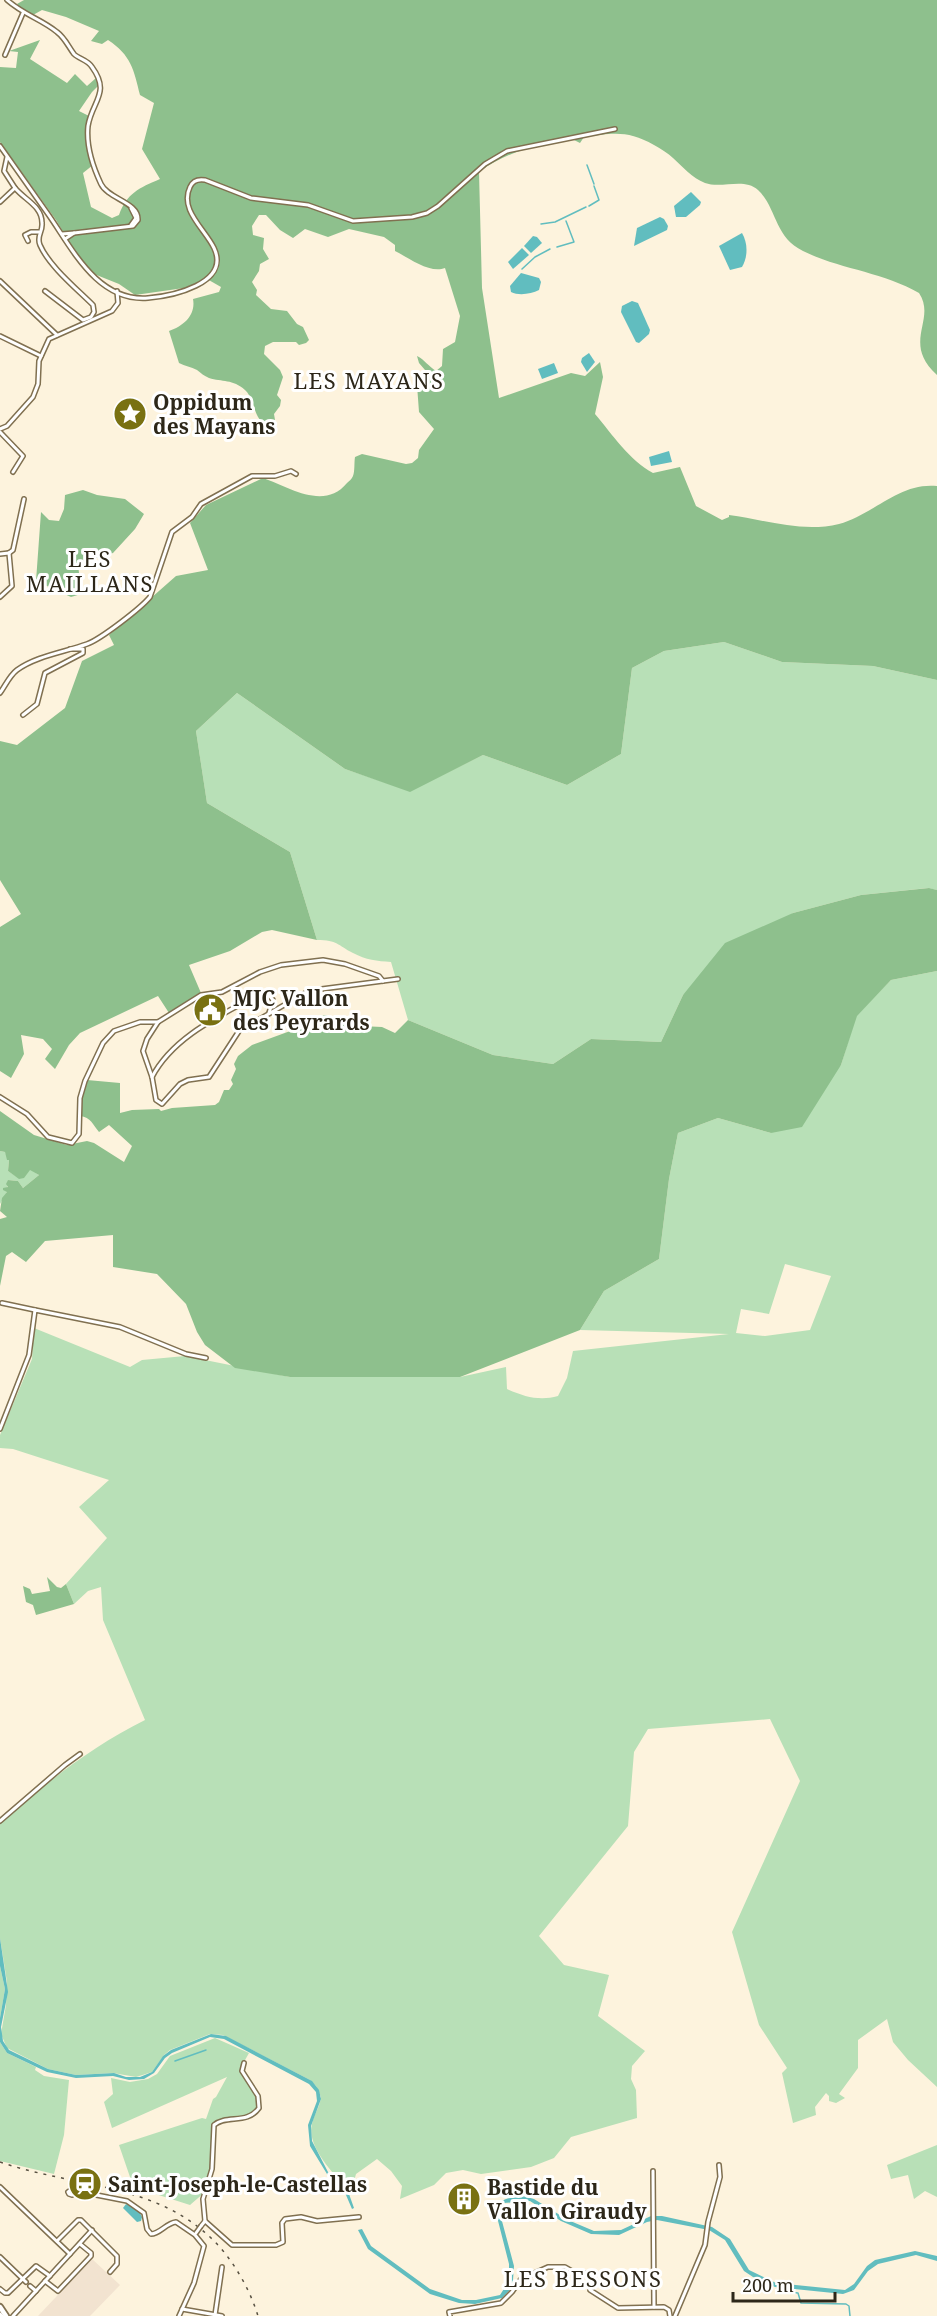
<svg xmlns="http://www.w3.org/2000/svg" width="937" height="2316" viewBox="0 0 937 2316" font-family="'Noto Serif',serif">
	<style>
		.education { fill: #f2e3d0 }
		.green { fill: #b8e0b7; fill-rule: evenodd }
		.forest { fill: #8ec08d }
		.water { fill: #61bdbf }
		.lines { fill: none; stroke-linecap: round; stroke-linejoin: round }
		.stream { stroke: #61bdbf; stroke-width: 1.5 }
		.street-casing { stroke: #807050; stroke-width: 6 }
		.secondary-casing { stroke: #807050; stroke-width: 8 }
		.street { stroke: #fff; stroke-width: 3 }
		.secondary { stroke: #fff; stroke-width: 4.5 }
		.rail { stroke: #585142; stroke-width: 1.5; stroke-dasharray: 3 6; stroke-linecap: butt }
		.street-bridge-casing { stroke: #807050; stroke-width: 6; stroke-linecap: butt }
		.street-bridge { stroke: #fff; stroke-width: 3 }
		.labels { text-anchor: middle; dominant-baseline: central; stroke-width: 6; stroke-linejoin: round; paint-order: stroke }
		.poi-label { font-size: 21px; font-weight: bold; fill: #2d2719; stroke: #fff; text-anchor: start }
		.neighbourhood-label { font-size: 22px; letter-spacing: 1.5px; fill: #2d2719; stroke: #fff }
	</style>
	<rect width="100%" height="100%" fill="#fdf3dd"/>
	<polygon class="education" points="92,2259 120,2285 90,2316 38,2316"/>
	<g class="green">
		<path d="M724,642L782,662L873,666L937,680V890L928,888L861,895L793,913L683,995L661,1042L591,1039L553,1064L493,1055L408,1020L391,962C377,961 366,960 353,953C337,945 338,940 317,940L290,852L207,803L196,731L237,693L345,769L410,791L483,755L567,785L621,754L632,668L664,651Z"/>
		<path d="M937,971V2087L908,2060L893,2042L887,2019L858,2040V2068L839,2094L845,2098L836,2103L829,2101V2096L826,2093L815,2107L816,2115L793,2123L782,2073L787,2068L759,2025L732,1932L800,1781L770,1719L648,1729L634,1752L628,1826L539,1936L564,1965L609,1975L598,2016L645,2051L632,2066L631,2079L636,2090L637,2118L571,2137L554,2158L531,2167L481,2174L463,2170L446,2173L434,2185L400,2199L402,2186L391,2171L377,2159L356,2174L351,2192C336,2177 306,2147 312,2124C314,2114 320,2107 321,2097L316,2086L310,2080L223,2035L210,2034L170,2050L164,2055L152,2072L136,2077L113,2073L76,2075L48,2069L7,2048L1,2034L6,2005L7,1982L0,1938V1824C45,1783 91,1747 145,1720L103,1620L101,1587L88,1591L74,1604L66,1584L107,1538L79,1507L109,1480L13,1449L0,1448V1435L32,1359L34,1328L130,1367L142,1360L185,1356L290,1377H460L506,1367L507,1389C525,1397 540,1401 558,1396L567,1378L573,1351L729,1334L580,1330L604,1291L659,1259L669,1179L678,1133L718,1118L771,1133L841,1065L856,1016L891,980ZM785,1264L831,1276L810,1330L765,1336L736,1333L741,1309L769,1314Z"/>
		<polygon points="0,1151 5,1152 9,1160 8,1171 17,1177 30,1169 39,1175 23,1188 18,1181 8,1180 7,1192 0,1204"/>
		<polygon points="0,1966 5,1989 0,2018"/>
		<path d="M215,2038L249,2053L240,2069L256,2095L258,2107C249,2121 231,2118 216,2120L213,2124L211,2173L205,2192L190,2205L143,2190L130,2177L119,2145L202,2118L206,2119L213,2099L216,2097L227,2077L112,2128L104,2102L113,2094L111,2078L130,2082L148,2079L157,2074L170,2056Z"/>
		<polygon points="0,2042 7,2053 36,2067 35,2070 44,2076 69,2080 64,2135 54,2174 0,2161"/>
		<polygon points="937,2145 937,2197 925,2191 914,2199 908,2175 891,2179 887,2165"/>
	</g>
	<g class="forest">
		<path d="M24,0H937V375C901,342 937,320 919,293C883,272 839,269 803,251C774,237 777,208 758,190C744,177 722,189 705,183C692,178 683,167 673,158C668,153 661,149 654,145C628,130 613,133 584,137L580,143L572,139C536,146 509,150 479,172L482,288L499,398L571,373L585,376L600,362L603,377L595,414C612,434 630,461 653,473L680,467L696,506L722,520L729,517V515C766,520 802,533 839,524C873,515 899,482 937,486V680L873,666L782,662L724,642L664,651L632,668L621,754L567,785L483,755L410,792L345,769L237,693L196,731L207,803L290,852L317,940L272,930L262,932L230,951L189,965L201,993L169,1013L158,996L80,1033L69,1045L55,1069L45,1059L52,1049L43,1039L21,1035L24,1054L11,1078L0,1071V927L21,914L0,880V741L17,745L65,708L82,661L114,645L109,635L176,576L208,570L190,523L206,505L263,478C289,487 324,511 347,483C349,481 352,479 353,476C355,471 354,463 355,457L362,454L406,464L412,463L418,458L419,450L434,429L419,412L417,385L425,378V370L419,363L417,356C425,360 428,366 436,371L442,366L443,349L455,342L460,316L445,268C430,274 409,258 395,251V245L384,237L349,229L328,237L305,229L293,238L280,230L266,215H259L252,226L253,235L264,238L263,249L269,259L260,264L259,271L252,282L257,290L256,295L271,309L287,311L297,324L303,327L309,340L306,343L299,345L296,342H273L265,346L264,354L280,370L283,377L277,395L281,400L280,406L274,414L275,420L272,426C252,424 257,401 245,390C233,379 222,382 209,378C204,376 201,373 197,370C191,367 185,366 179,363L169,331C184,326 196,315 193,299L219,292L221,287L207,279L184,288L135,295L119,284L94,274L80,260L56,220L0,142V67L16,68L18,52L9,51L40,40L30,59L67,83L75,74L87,86L96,78L99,85L92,92L79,111L89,116C85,135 86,147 93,165L83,173L91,207L112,218L119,215C127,193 139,188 160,179L142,149L154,103L140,95C134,70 131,55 108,40L102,44L91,41L99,31L66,17L42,10L33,15L24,11L17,4Z"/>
		<polygon points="83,490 97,495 125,499 144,514 135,529 113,553 78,563 81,594 71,597 36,581 41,512 49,520 59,521 64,509 65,495"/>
		<path d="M929,888L937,890V971L891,980L857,1016L841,1065L802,1127L771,1133L718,1118L678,1133L669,1179L659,1259L604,1291L580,1330L460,1377H290L235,1368L205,1345L197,1332L186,1304L157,1274L113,1267V1235L45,1241L26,1262L12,1252L6,1256L0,1286V1219L7,1217L0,1211L2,1198L7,1192L3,1190V1188L8,1187L6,1184L8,1180L18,1181L23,1188L39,1175L30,1170L24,1178L19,1179L8,1171L9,1160H7L5,1152L0,1151V1111L34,1135L67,1145L87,1141L94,1143L124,1162L132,1146L109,1125L99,1132C93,1125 91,1117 80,1116L82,1095L87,1080L120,1083V1113L132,1110L159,1109L161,1111L172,1108L215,1105L219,1102L224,1090H229L233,1084L231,1080L236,1069L234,1064L238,1056L252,1045L293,1030L317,1017L326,1015L361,1026L382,1027L395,1033L408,1020L493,1055L553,1064L591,1039L661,1042L683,995L725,943L793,913L861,895Z"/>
		<polygon points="47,1577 57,1587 61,1588 66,1584 74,1604 36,1615 33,1605 26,1602 23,1586 30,1589 32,1594 50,1591"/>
	</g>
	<g class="water">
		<polygon points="691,192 701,202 700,205 686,217 676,217 674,206"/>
		<polygon points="660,217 664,219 668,226 667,230 634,246 637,228"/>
		<path d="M742,233C748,243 748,257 742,267L730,270L719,246Z"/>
		<polygon points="533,236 537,237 542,243 531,253 524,246"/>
		<polygon points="522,248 529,255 513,269 508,262"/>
		<path d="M521,273L539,278L541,282L539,290C531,294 519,296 511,292L510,286Z"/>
		<polygon points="632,301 638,303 650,330 649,334 639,343 636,342 621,312 622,306"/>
		<polygon points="589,353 595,362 587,372 581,362 582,358"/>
		<polygon points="554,363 558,373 542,379 538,369"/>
		<polygon points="669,451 672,462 651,466 649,457"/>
		<polygon points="0,1938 8,1992 1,2027 3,2041 9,2050 48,2069 76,2075 114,2073 126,2077 140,2077 152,2072 163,2056 171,2050 211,2034 226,2036 312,2081 319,2090 321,2099 311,2126 312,2141 328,2172 349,2194 354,2208 352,2209 346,2195 327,2174 310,2146 308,2125 317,2101 316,2092 309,2084 224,2039 210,2037 172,2053 165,2058 154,2073 144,2079 129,2080 113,2076 76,2078 47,2072 7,2053 0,2042 0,2018 5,1989 0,1966"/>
		<path d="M523,2196L534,2199L568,2220L594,2231L621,2230L651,2216H662L712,2227L730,2239L749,2270L776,2283L845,2290L854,2284L867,2266L875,2260L915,2251L937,2256V2261L916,2255L878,2264L868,2271L854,2290L843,2294L775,2287L753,2277L744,2271L725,2240L709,2230L657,2220L647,2222L619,2235L591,2234L561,2221L530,2201L504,2203L499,2210L514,2266L513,2280L510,2290L502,2298L475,2304L459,2303L430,2294L368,2249L358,2230L362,2229L371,2246L430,2289L462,2300H476L500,2295L509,2281V2264L495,2209C500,2197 512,2198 523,2196Z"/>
		<polygon points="126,2204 139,2211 142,2217 141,2221 137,2222 123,2208"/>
	</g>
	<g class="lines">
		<g class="stream">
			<polyline points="587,165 594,184"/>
			<polyline points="589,206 599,200 594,186"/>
			<polyline points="541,224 555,222 586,207"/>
			<polyline points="557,247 574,242 566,221"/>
			<polyline points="522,269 535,257 550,249"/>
			<polyline points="175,2061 206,2050"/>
			<polyline points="779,2286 781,2291 798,2293 801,2303 846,2304 849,2306 850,2316"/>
		</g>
		<g class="street-casing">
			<g id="street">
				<path d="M7,0C24,15 41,19 57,32C65,38 68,46 74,54C79,59 88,60 92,67C111,93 92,101 88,126C86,145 93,167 101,184C108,199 139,202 138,220L133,226L74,233"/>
				<polyline points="5,55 23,13"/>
				<path d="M0,146C16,169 32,191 48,214C72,248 97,302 148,298C171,296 231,284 214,248C205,229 179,210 190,187C193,180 199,179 205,180L251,198L308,205L353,221L412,217L427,213L438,206L485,164L507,151L615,129"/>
				<path d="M15,188C25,200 42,206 42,223C43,232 36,236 40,245C49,266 77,289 93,305L94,312L91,317L83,320L45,291"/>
				<polyline points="0,202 15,188 4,171 7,157"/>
				<polyline points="131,225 136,218 131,208"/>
				<polyline points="62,234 74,233 65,239"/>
				<polyline points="28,241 25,235 31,232 39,232"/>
				<polyline points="0,281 57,335"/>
				<polyline points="0,336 41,356"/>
				<polyline points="0,429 7,426 33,397 38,384 39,361 49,339 112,311 118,303 117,291"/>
				<polyline points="0,432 23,456 13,472"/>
				<polyline points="9,553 13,550 24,499"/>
				<polyline points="0,554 9,553"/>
				<polyline points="0,597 12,586 9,553"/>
				<path d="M0,693C5,686 10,675 17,670C36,656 65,652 87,644C101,639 141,608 150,597L172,532L192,517L201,504L252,476H275L291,471L296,474"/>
				<polyline points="23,715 37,704 45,673 83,653 83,649 70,649"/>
				<polyline points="158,1022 147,1039 143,1051 152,1077 156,1100 162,1104 180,1084 188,1080 209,1077 239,1031 305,993 314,990 398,979"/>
				<path d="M152,1077C174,1035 224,1014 263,992L268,994L273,1000L269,1013"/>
				<polyline points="0,1097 27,1114 48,1137 72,1143 79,1134 80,1098 85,1081 103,1043 114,1031 140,1022 158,1022 201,995 222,992 260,972 281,965 323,960 345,964 379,976 383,981"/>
				<polyline points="2,1303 35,1310"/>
				<polyline points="0,1429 29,1355 35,1310 120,1327 186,1354 206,1358"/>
				<polyline points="0,1821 65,1765 80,1754"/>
				<polyline points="653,2171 654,2307"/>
				<polyline points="0,2187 70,2254"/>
				<path d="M75,2191L72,2195L69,2194L68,2192L71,2190L127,2201L144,2213L147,2229L151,2234C160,2234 166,2223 176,2222L195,2235L204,2246L194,2283L179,2316"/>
				<polyline points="205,2221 232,2245 276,2245 283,2242 282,2223 285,2219 301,2217 317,2221 359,2217"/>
				<path d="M201,2226L205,2221L203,2199L212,2169L214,2125C227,2114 247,2125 259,2108L258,2096L242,2071L244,2063"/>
				<polyline points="57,2241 78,2220 81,2220 117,2256 117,2264 110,2272"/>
				<polyline points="0,2257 26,2282"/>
				<polyline points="45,2281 58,2291 91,2256 91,2253 80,2244"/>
				<polyline points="30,2286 36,2291"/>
				<polyline points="0,2289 5,2293 8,2293 36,2266 50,2276"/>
				<polyline points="182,2309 222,2316"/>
				<polyline points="215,2315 222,2267"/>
				<polyline points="13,2316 92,2230"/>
				<polyline points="450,2316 449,2312 501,2303 512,2292 521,2279 548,2267 565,2267 572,2271 590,2274 590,2290 618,2308 664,2307 669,2310 670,2316"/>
				<polyline points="675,2316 705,2245 708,2222 720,2177 719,2165"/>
			</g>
		</g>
		<g class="secondary-casing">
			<g id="secondary">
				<polyline points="0,2307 6,2316"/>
				<polyline points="0,2315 1,2316"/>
			</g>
		</g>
		<use href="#street" class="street"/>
		<use href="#secondary" class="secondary"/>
		<path class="rail" d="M0,2162C79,2189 166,2182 224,2252C239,2271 251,2293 258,2316"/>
		<g class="street-bridge-casing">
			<polyline id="street-bridge" points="196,2233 201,2226"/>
		</g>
		<use href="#street-bridge" class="street-bridge"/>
	</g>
	<defs>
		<g id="sight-disc" transform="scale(1.725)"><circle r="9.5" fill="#797112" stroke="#fff"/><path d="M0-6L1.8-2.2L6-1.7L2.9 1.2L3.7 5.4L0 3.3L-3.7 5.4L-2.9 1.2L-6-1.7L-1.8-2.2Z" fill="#fff"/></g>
		<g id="civic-disc" transform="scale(1.725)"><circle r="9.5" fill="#797112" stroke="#fff"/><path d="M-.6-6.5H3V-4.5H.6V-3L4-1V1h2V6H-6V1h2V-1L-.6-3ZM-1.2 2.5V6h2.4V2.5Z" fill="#fff"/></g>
		<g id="station-disc" transform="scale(1.725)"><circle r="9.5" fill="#797112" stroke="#fff"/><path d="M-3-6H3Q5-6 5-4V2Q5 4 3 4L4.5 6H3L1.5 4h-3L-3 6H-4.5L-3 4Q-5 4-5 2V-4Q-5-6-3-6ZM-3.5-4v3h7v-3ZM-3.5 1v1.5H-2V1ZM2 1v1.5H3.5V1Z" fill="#fff"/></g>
		<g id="building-disc" transform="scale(1.725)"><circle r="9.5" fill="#797112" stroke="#fff"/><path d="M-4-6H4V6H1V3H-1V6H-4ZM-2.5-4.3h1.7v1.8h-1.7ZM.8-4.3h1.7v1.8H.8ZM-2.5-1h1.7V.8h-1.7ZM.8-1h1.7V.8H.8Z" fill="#fff"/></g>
	</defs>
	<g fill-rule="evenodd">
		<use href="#sight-disc" x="130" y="414"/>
		<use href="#civic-disc" x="210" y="1010"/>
		<use href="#station-disc" x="85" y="2184"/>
		<use href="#building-disc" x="464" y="2199"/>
	</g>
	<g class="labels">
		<g class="poi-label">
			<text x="153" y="402">Oppidum<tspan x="153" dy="24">des Mayans</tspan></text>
			<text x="233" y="998">MJC Vallon<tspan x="233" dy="24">des Peyrards</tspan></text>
			<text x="108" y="2184">Saint-Joseph-le-Castellas</text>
			<text x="487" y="2187">Bastide du<tspan x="487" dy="24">Vallon Giraudy</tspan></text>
		</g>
		<g class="neighbourhood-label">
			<text x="369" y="380">LES MAYANS</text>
			<text x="90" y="558">LES<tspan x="90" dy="25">MAILLANS</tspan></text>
			<text x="583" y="2278">LES BESSONS</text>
		</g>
	</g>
	<path d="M733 2292v9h102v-9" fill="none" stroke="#2d2719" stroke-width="3"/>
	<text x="742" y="2292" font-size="18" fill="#2d2719" stroke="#ffffff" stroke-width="4.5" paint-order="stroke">200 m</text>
</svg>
